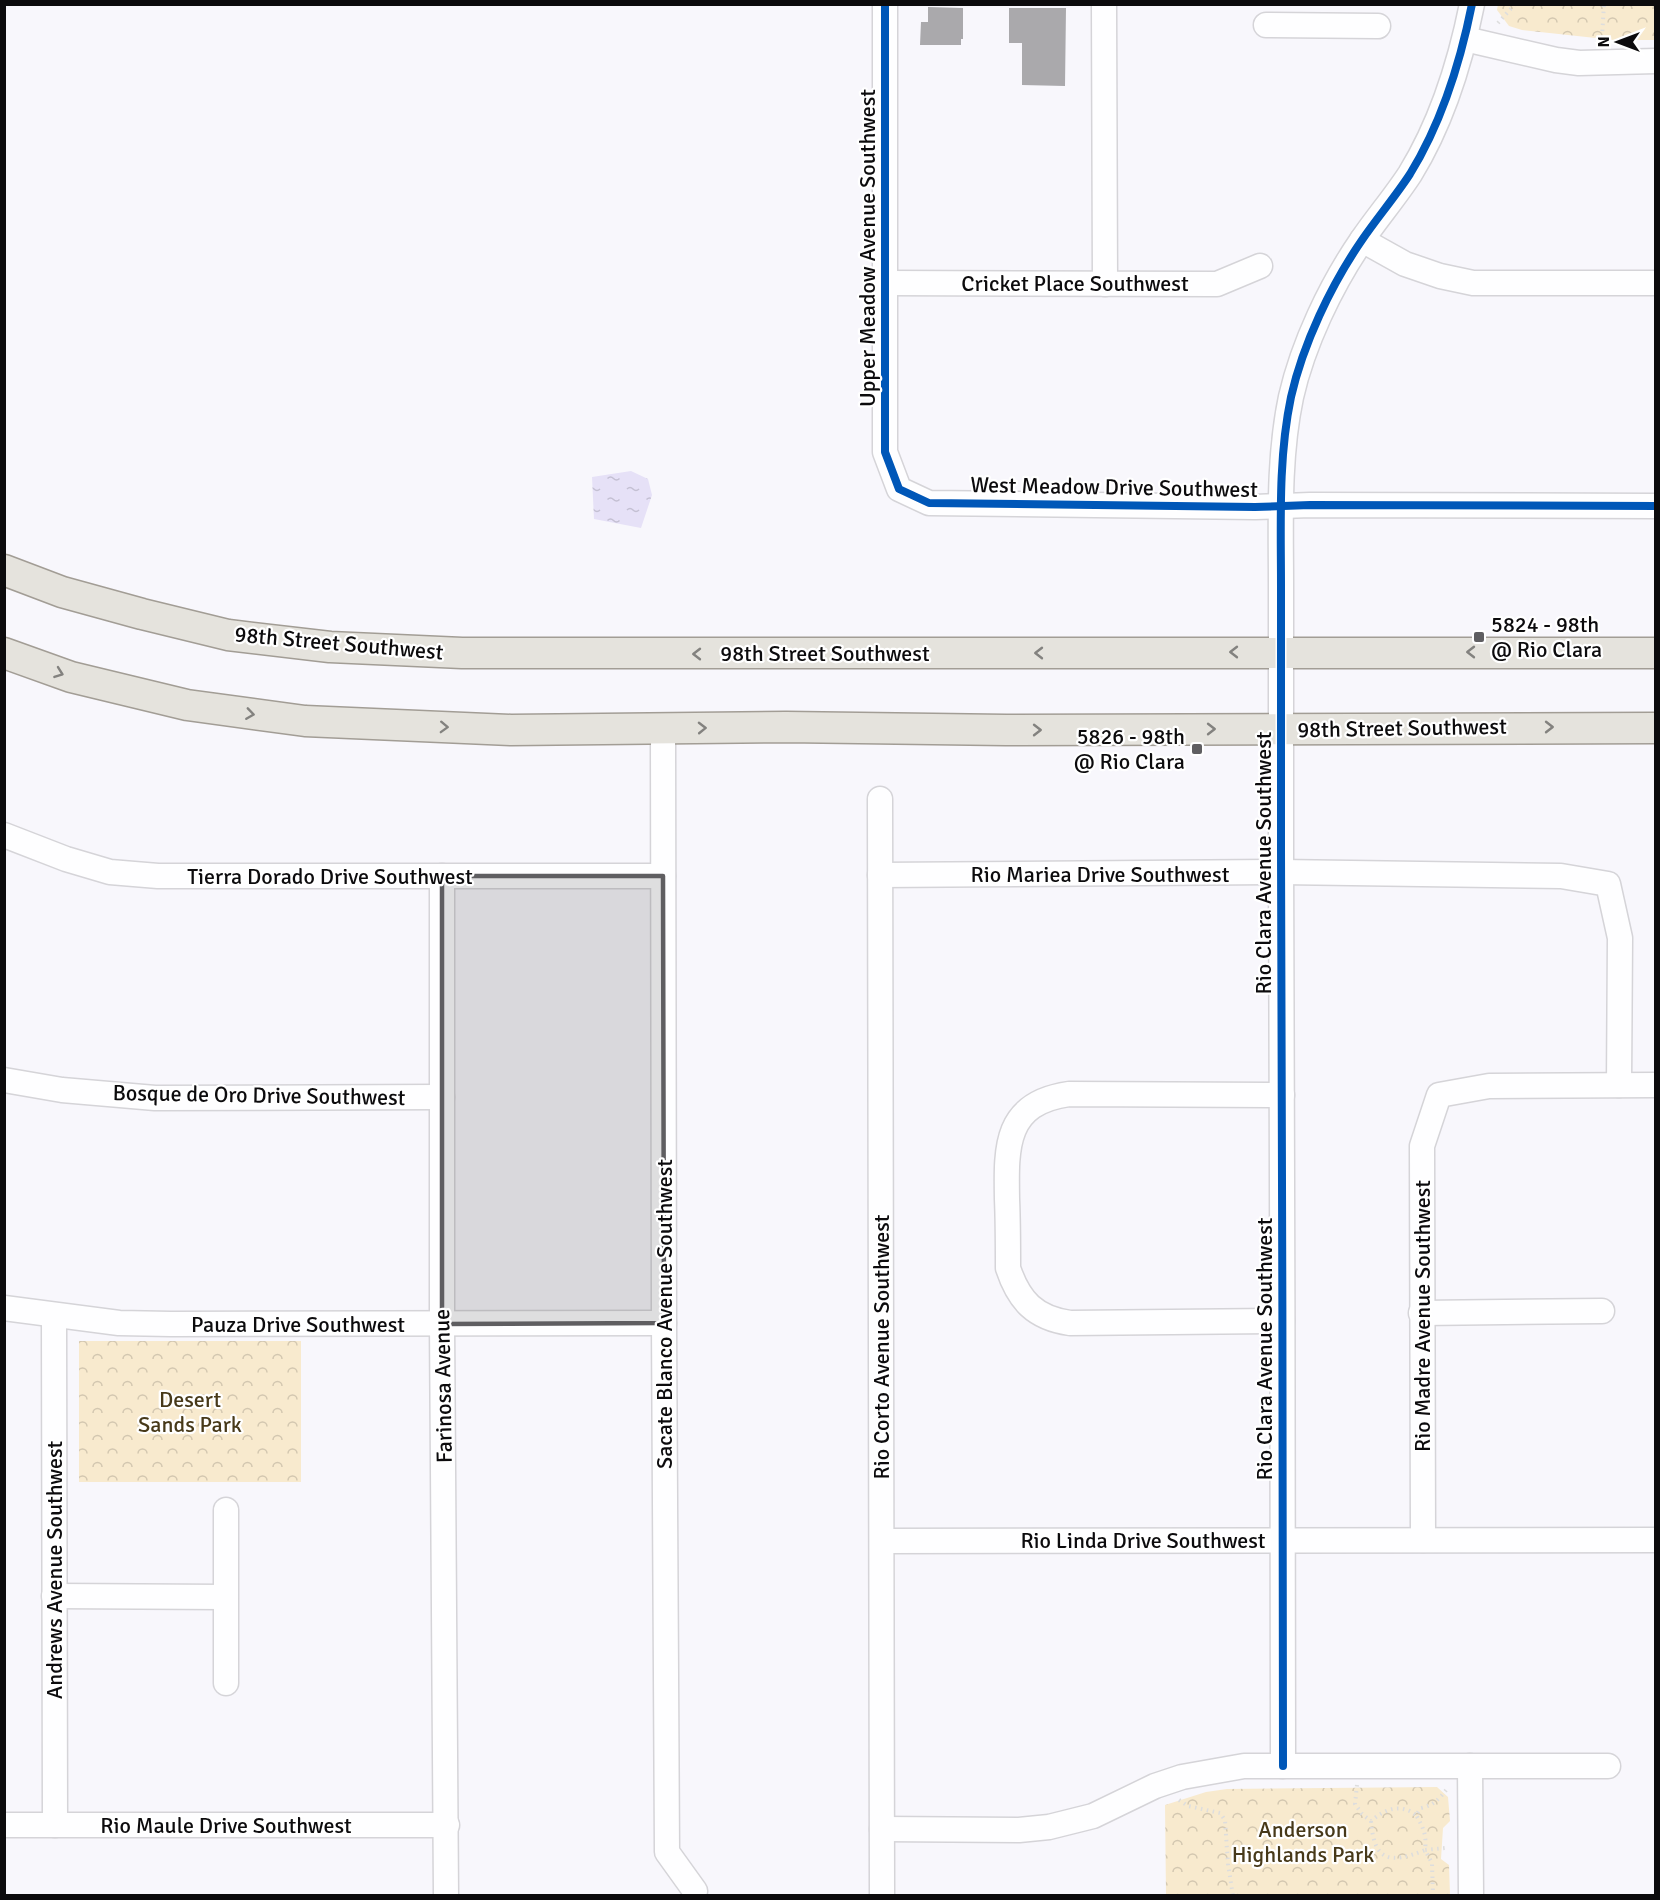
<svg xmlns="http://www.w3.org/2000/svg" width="1660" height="1900" viewBox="0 0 1660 1900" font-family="Signika,sans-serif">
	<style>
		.forest { fill: url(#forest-crowns) }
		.water { fill: url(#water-ripples) }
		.building { fill: #aaa9ac }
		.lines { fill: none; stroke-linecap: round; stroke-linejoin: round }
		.minor-casing { stroke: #d5d4d8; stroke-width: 27 }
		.major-casing { stroke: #a29d95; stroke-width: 33 }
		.path { stroke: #ddd; stroke-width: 4; stroke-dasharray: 1.5 4.5; stroke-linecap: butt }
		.minor { stroke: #fefeff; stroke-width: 24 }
		.major { stroke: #e5e3dd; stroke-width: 30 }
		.cycleway-casing { stroke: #fff; stroke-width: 11 }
		.cycleway { stroke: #0057b8; stroke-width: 8 }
		.oneway { stroke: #83827f }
		.marked { fill: #5f5e61; fill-opacity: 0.2; stroke: #5f5e61; stroke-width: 4.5; stroke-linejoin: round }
		.poi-dot { fill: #5f5e61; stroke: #fff; stroke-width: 2 }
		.labels { text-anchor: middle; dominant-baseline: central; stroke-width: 4.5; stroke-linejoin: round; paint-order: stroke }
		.street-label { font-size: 22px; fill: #0c0b0d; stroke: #fff }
		.poi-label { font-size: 22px; fill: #0c0b0d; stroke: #fff; text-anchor: start }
		.park-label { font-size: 22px; fill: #473919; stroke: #fff }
	</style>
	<defs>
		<pattern id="forest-crowns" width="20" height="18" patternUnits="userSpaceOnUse" patternTransform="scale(1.5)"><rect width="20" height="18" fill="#f8eace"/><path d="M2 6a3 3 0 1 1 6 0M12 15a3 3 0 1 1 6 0" fill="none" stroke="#d3c7b0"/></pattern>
		<pattern id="water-ripples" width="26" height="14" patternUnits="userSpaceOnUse" patternTransform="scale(1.5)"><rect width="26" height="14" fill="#e6e1f7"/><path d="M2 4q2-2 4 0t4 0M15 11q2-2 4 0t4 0" fill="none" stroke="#c4c0d3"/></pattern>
	</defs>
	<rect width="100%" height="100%" fill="#f8f7fc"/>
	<g class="forest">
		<polygon points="1498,4 1655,5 1655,40 1614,40 1522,30 1509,26 1497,10"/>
		<rect x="79" y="1341" width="222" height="141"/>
		<polygon points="1437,1787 1448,1797 1450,1821 1443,1828 1441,1859 1449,1865 1450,1895 1166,1895 1165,1805 1206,1792 1227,1789"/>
	</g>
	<polygon class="water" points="631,471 648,479 652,495 641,528 594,519 592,477"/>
	<g class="building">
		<polygon points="928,7 963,8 963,39 961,39 961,45 920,45 921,22 928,22"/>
		<polygon points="1009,8 1066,8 1065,86 1022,85 1022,43 1009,43"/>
	</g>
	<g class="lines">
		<g class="minor-casing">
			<g id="minor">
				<polyline points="885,4 885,452 899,489 929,503 1255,507 1310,505 1656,506"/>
				<polyline points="1104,4 1105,284"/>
				<polyline points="1266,25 1378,26"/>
				<polyline points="1465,39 1556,60 1579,63 1656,61"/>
				<polyline points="1362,240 1405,264 1440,276 1473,283 1656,283"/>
				<polyline points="886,283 1217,284 1260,266"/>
				<polyline points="663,728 664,1323 667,1852 695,1891"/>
				<polyline points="880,799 882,1896"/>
				<polyline points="4,835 66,859 110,872 158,876 663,876"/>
				<polyline points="880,875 1281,872 1561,876 1608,884 1620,938 1619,1085"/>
				<polyline points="442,876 442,1324 446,1896"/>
				<polyline points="4,1080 62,1090 155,1098 442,1097"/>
				<path d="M1282,1095L1069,1094C1005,1103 1006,1146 1007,1199C1008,1222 1008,1245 1008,1268C1019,1301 1035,1318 1070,1323L1282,1321"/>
				<polyline points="4,1308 119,1323 171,1324 664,1323"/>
				<polyline points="1421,1313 1602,1311"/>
				<polyline points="54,1316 55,1825"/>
				<polyline points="226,1510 226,1683"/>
				<polyline points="1423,1540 1422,1146 1439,1095 1489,1086 1656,1085"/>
				<polyline points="882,1541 1656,1540"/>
				<polyline points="54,1596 225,1597"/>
				<path d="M1283,1766C1283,1461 1282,1155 1281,850C1281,762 1281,674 1281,586C1281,523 1278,459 1291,397C1303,344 1331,285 1362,240C1377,218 1395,197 1410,174C1442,122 1460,64 1472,4"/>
				<polyline points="1470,1766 1471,1896"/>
				<polyline points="4,1825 447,1825"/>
				<polyline points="882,1829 1019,1830 1049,1827 1093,1816 1155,1786 1182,1777 1244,1766 1608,1766"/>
			</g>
		</g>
		<g class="major-casing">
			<g id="major">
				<polyline points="4,570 62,592 142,614 228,635 330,647 462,653 1656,653"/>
				<polyline points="4,653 71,677 187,705 305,721 511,730 786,727 1006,730 1656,728"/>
			</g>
		</g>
		<g class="path">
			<polyline points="1498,23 1515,4"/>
			<polyline points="1602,37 1604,4"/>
			<path d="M1357,1785L1355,1804L1362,1814L1371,1821C1385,1809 1400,1803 1416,1815"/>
			<polyline points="1179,1800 1188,1806 1220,1813 1225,1820 1228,1864 1233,1896"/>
			<path d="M1371,1821C1374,1862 1390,1864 1425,1850C1427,1835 1423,1827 1416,1815L1421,1808C1434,1805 1439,1799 1447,1789"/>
			<polyline points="1433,1896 1432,1863 1425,1850 1445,1848"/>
		</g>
		<use href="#minor" class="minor"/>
		<use href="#major" class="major"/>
		<g class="cycleway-casing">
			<g id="cycleway">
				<polyline points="885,4 885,452 899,489 929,503 1255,507 1310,505 1656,506"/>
				<path d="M1283,1766C1283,1461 1282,1155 1281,850C1281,762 1281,674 1281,586C1281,523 1278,459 1291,397C1303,344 1331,285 1362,240C1377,218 1395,197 1410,174C1442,122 1460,64 1472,4"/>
			</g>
		</g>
		<use href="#cycleway" class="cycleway"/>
	</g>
	<defs><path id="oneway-chevron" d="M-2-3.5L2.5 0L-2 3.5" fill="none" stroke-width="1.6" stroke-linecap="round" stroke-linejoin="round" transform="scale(1.5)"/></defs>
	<g class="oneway">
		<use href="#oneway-chevron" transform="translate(1234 652) rotate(180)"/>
		<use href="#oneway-chevron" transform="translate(1471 652) rotate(-180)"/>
		<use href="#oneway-chevron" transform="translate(1039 653) rotate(180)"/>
		<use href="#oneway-chevron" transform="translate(697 654) rotate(180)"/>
		<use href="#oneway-chevron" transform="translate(59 673) rotate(20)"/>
		<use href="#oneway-chevron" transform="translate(250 714) rotate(8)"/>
		<use href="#oneway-chevron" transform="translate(444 727) rotate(2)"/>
		<use href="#oneway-chevron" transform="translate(1549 727)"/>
		<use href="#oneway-chevron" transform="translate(702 728) rotate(-1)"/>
		<use href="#oneway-chevron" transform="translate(1211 729)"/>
		<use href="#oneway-chevron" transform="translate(1037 730)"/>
	</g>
	<path class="marked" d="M442,876H663L664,1323L442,1324Z"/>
	<g class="poi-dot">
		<rect x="1473" y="631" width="12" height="12" rx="3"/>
		<rect x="1191" y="743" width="12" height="12" rx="3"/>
	</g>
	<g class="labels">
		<g class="street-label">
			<text transform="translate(867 248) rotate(-90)">Upper Meadow Avenue Southwest</text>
			<text x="1075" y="283">Cricket Place Southwest</text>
			<text transform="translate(1114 487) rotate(1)">West Meadow Drive Southwest</text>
			<text transform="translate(339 643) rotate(5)">98th Street Southwest</text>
			<text x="825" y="653">98th Street Southwest</text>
			<text transform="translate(1402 728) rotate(-1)">98th Street Southwest</text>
			<text transform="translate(1263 863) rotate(-90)">Rio Clara Avenue Southwest</text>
			<text x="1100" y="874">Rio Mariea Drive Southwest</text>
			<text x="330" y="876">Tierra Dorado Drive Southwest</text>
			<text transform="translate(259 1095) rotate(1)">Bosque de Oro Drive Southwest</text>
			<text transform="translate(664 1314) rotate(-90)">Sacate Blanco Avenue Southwest</text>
			<text transform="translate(1422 1316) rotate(-90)">Rio Madre Avenue Southwest</text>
			<text x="298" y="1324">Pauza Drive Southwest</text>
			<text transform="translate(881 1347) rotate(-90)">Rio Corto Avenue Southwest</text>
			<text transform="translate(1264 1349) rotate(-90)">Rio Clara Avenue Southwest</text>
			<text transform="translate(443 1386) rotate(-91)">Farinosa Avenue</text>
			<text x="1143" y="1540">Rio Linda Drive Southwest</text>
			<text transform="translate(54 1570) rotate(-90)">Andrews Avenue Southwest</text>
			<text x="226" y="1825">Rio Maule Drive Southwest</text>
		</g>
		<g class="poi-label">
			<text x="1491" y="624">5824 - 98th<tspan x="1491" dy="25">@ Rio Clara</tspan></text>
			<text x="1185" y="736" text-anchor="end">5826 - 98th<tspan x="1185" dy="25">@ Rio Clara</tspan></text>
		</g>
		<g class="park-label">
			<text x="190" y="1399">Desert<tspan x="190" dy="25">Sands Park</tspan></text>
			<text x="1303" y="1829">Anderson<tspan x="1303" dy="25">Highlands Park</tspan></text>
		</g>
	</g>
	<rect width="1660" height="1900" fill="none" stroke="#0c0b0d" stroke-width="12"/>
	<g transform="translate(1618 42) rotate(270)" stroke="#ffffff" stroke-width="4.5" paint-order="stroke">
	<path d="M0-4.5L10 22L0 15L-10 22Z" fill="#0c0b0d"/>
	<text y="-9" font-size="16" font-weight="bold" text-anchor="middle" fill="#0c0b0d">N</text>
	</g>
</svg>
